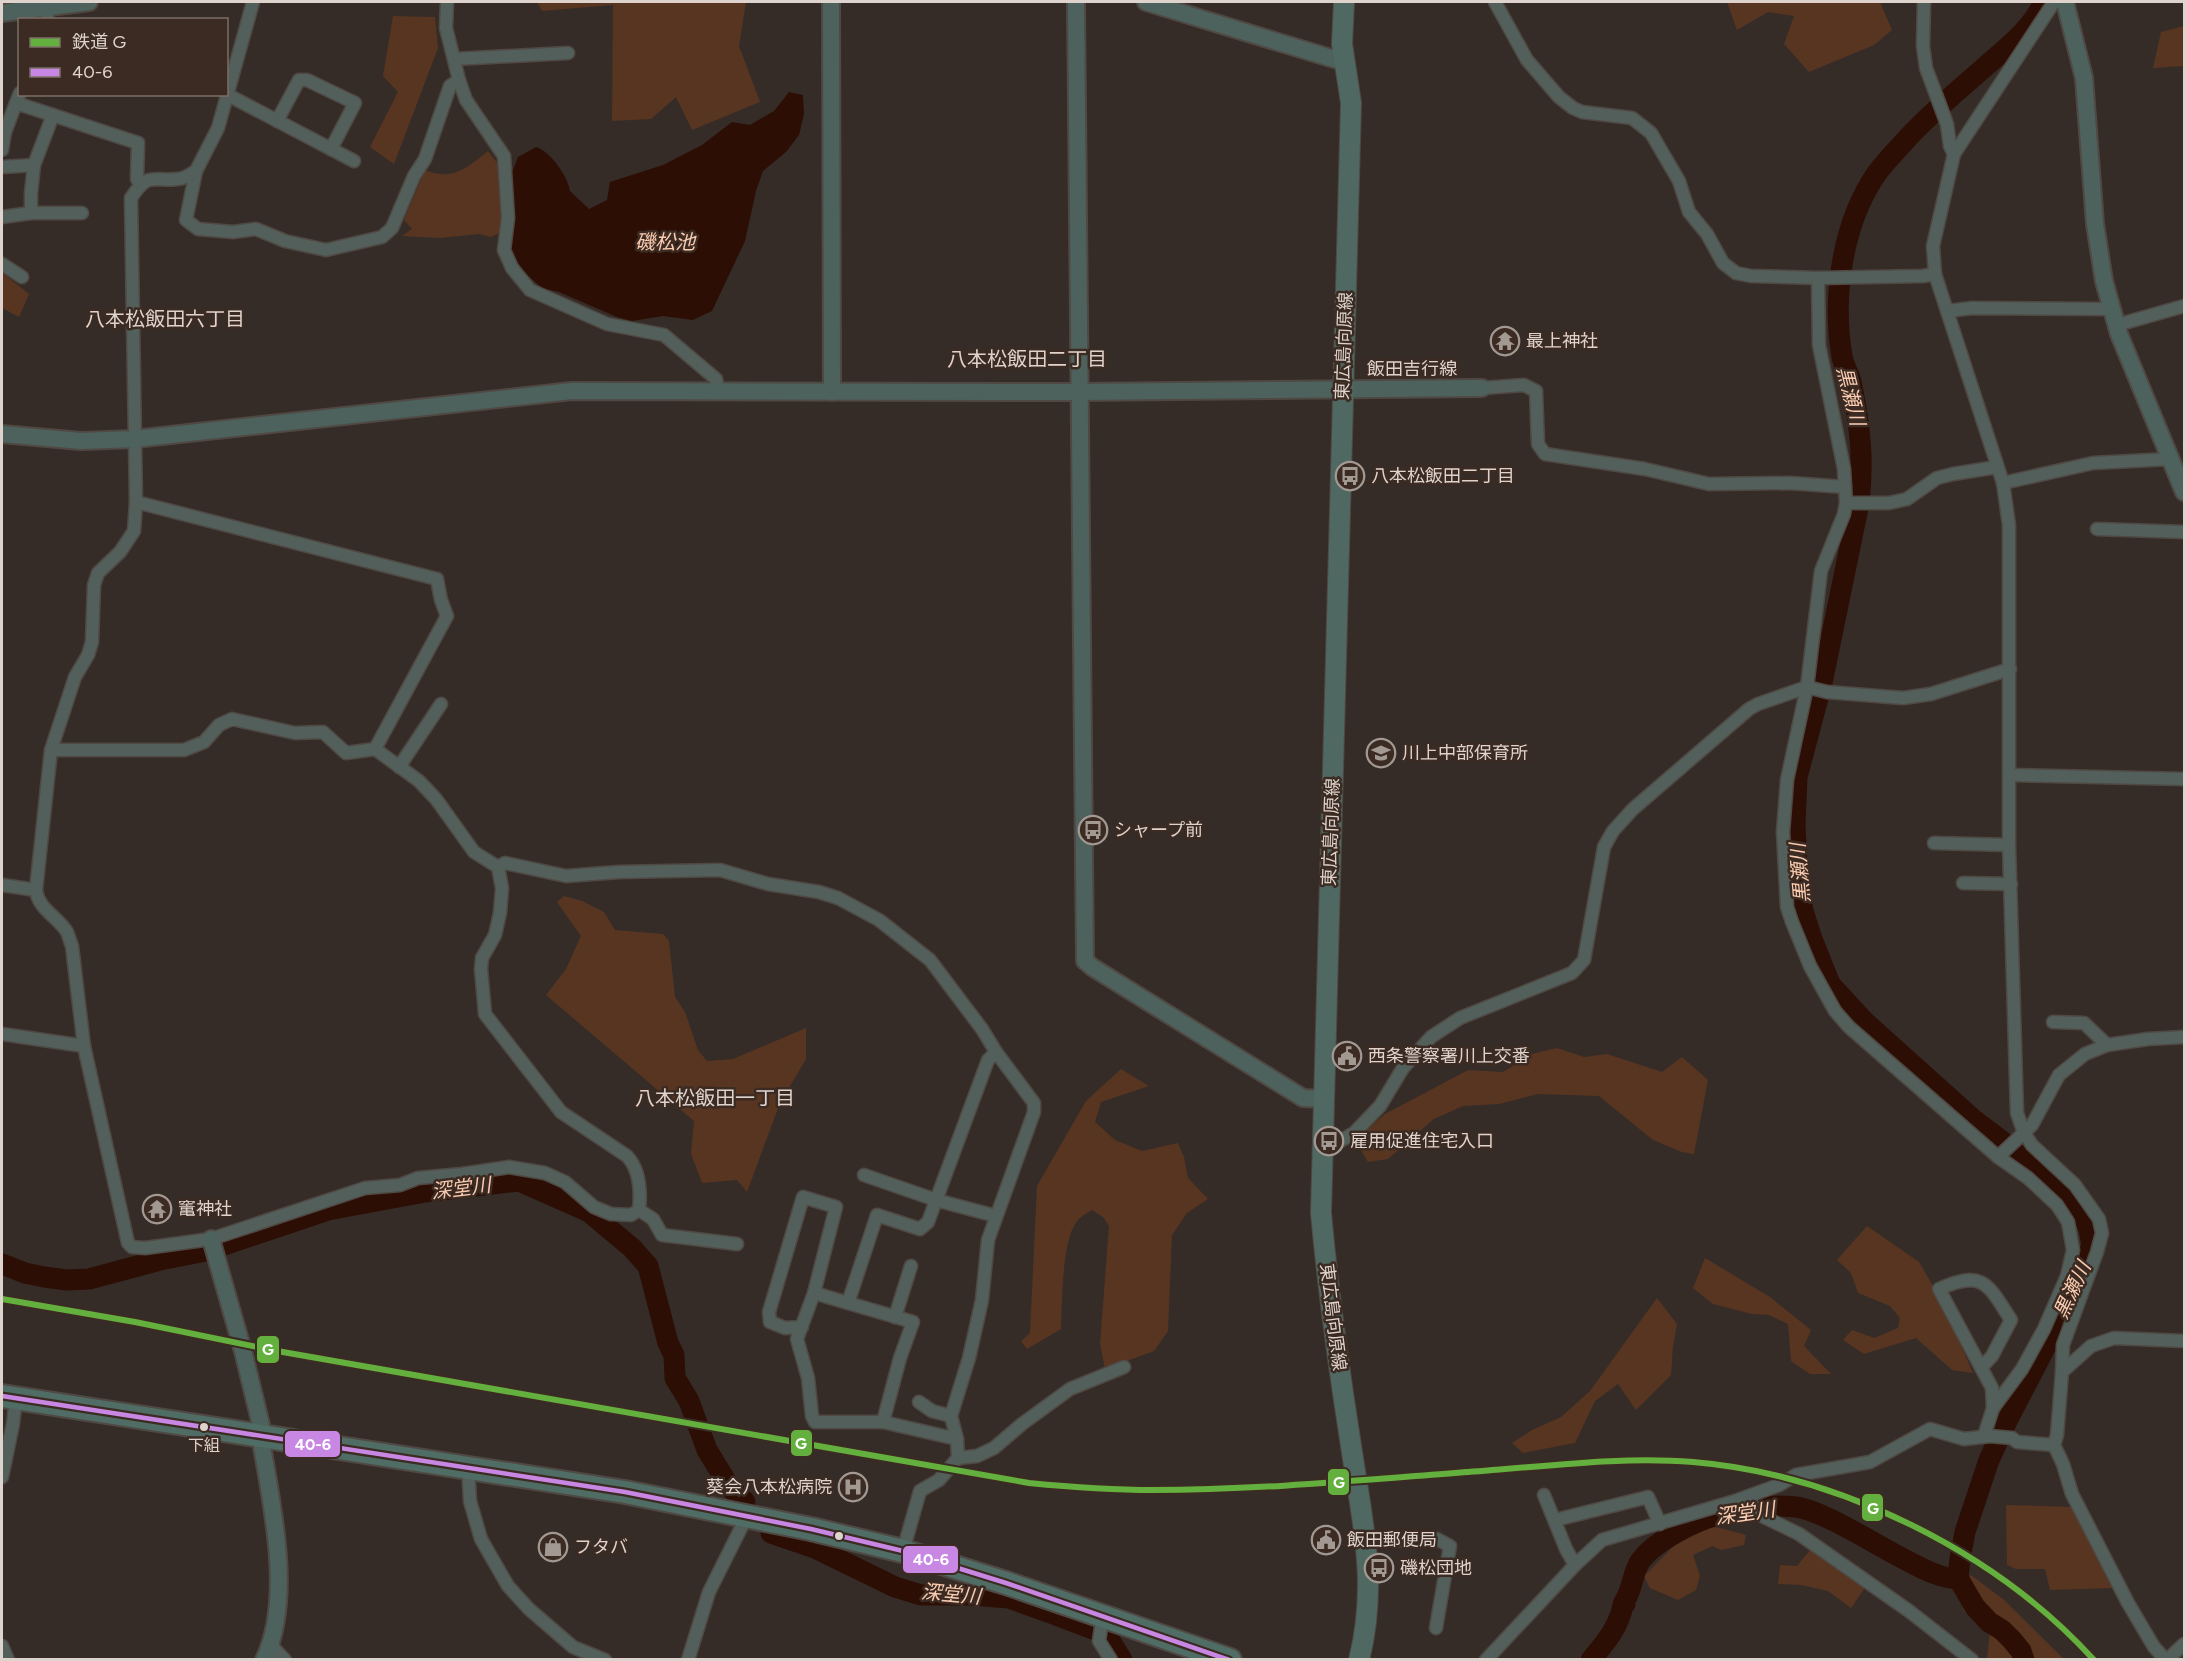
<svg xmlns="http://www.w3.org/2000/svg" width="2186" height="1661" viewBox="0 0 2186 1661" font-family="Figtree,'Noto Sans JP',sans-serif">
	<style>
		.green { fill: #583520 }
		.water { fill: #2c0e04 }
		.lines { fill: none; stroke-linecap: round; stroke-linejoin: round }
		.river { stroke: #2c0e04; stroke-width: 21 }
		.street-casing { stroke: #4f4843; stroke-width: 15 }
		.secondary-casing { stroke: #4f4843; stroke-width: 20 }
		.primary-casing { stroke: #4f4843; stroke-width: 22 }
		.highway-casing { stroke: #4f4843; stroke-width: 26 }
		.street { stroke: #525f5b; stroke-width: 12 }
		.secondary { stroke: #4e625d; stroke-width: 16 }
		.primary { stroke: #506862; stroke-width: 20 }
		.highway { stroke: #4f6c65; stroke-width: 22 }
		.bus-1-casing { stroke: #3b2b22; stroke-width: 9 }
		.bus-1 { stroke: #c787e3; stroke-width: 4.5 }
		.rail-1-casing { stroke: #3b2b22; stroke-width: 10 }
		.rail-1 { stroke: #64b03f; stroke-width: 6 }
		.bus-dot { fill: #ded3cd; stroke: #3b2b22; stroke-width: 2 }
		.labels { text-anchor: middle; dominant-baseline: central; stroke-width: 5; stroke-linejoin: round; paint-order: stroke }
		.bus-label { font-size: 16px; fill: #ded3cd; stroke: #3b2b22 }
		.poi-label { font-size: 18px; fill: #ded3cd; stroke: #3b2b22; text-anchor: start }
		.street-label { font-size: 18px; fill: #ded3cd; stroke: #3b2b22 }
		.water-label { font-size: 20px; font-style: italic; fill: #facbb0; stroke: #3b2b22 }
		.neighbourhood-label { font-size: 20px; fill: #ded3cd; stroke: #3b2b22 }
		.line-badge { stroke: #3b2b22; stroke-width: 2 }
		.badge-label { font-size: 16px; text-anchor: middle; font-weight: bold; fill: #fff }
	</style>
	<rect width="100%" height="100%" fill="#352c28"/>
	<g class="green">
		<polygon points="537,2 746,2 739,46 760,102 692,130 676,97 651,119 612,121 613,5 542,11"/>
		<polygon points="1727,2 1880,2 1892,30 1874,45 1809,72 1784,44 1794,16 1768,12 1737,30"/>
		<polygon points="393,16 435,17 438,48 394,164 370,147 398,92 383,76"/>
		<polygon points="2184,26 2184,66 2153,68 2161,32"/>
		<path d="M488,151L498,164L503,210L499,233L491,237L479,234L440,238L402,236L412,229L404,220L425,170C452,182 468,167 488,151Z"/>
		<polygon points="2,273 29,294 19,317 2,308"/>
		<polygon points="564,896 582,901 604,912 615,930 663,934 669,941 675,997 685,1012 698,1050 707,1061 733,1059 806,1028 806,1059 780,1103 747,1192 737,1180 702,1183 691,1154 694,1121 546,995 566,969 581,936 557,902"/>
		<polygon points="1557,1048 1584,1057 1607,1054 1662,1072 1682,1057 1708,1080 1694,1154 1682,1152 1653,1140 1599,1096 1538,1094 1499,1104 1463,1106 1434,1119 1388,1159 1368,1162 1355,1140 1385,1114 1468,1070 1503,1072 1532,1054"/>
		<path d="M1121,1069L1149,1086L1101,1102L1095,1122L1115,1140L1142,1151L1178,1143L1184,1157L1188,1178L1208,1199L1187,1213L1172,1235L1168,1331L1154,1351L1105,1369L1100,1344L1109,1226L1103,1217L1092,1210C1085,1214 1078,1218 1074,1226C1062,1247 1062,1303 1061,1329L1027,1349L1021,1341L1030,1333L1037,1186L1086,1101Z"/>
		<polygon points="1867,1226 1919,1262 1940,1298 1973,1373 1952,1370 1916,1338 1864,1354 1843,1340 1852,1330 1874,1338 1898,1328 1900,1318 1890,1306 1858,1293 1851,1273 1837,1260"/>
		<polygon points="1705,1258 1770,1297 1811,1330 1804,1346 1831,1374 1810,1374 1791,1361 1788,1324 1769,1315 1752,1314 1713,1304 1693,1288"/>
		<polygon points="1657,1298 1677,1324 1673,1346 1671,1375 1636,1410 1618,1384 1595,1401 1575,1443 1523,1453 1512,1443 1532,1430 1561,1417 1590,1391"/>
		<polygon points="2006,1505 2071,1507 2113,1588 2050,1590 2045,1569 2016,1569 2007,1565"/>
		<polygon points="1709,1525 1746,1535 1744,1545 1721,1550 1713,1546 1693,1555 1700,1576 1696,1590 1678,1600 1650,1588 1644,1576 1690,1530"/>
		<polygon points="1810,1550 1866,1586 1851,1608 1828,1591 1801,1585 1778,1584 1780,1565 1797,1566"/>
		<polygon points="1971,1575 2004,1600 2064,1659 1987,1659 1990,1630 1964,1611 1961,1586"/>
	</g>
	<path class="water" d="M789,92L803,95L804,114L799,135L786,152L763,171L756,191L745,241L712,311L693,320L663,316L632,321L617,317L559,292L542,288L525,273L511,253L513,207L511,175L518,157L536,147C550,151 568,176 570,191L589,209L607,200L610,182L663,165L702,145L732,122L750,125L774,111Z"/>
	<g class="lines">
		<g class="river">
			<polyline points="2,1264 25,1273 44,1277 67,1280 89,1279 160,1260 206,1251 328,1210 425,1192 519,1181 589,1212 632,1248 648,1266 668,1343 674,1355 675,1378 689,1401 707,1450 729,1486 745,1502"/>
			<polyline points="771,1533 815,1548 895,1587 921,1595 973,1595 1009,1598 1051,1613 1106,1634 1122,1660"/>
			<path d="M1591,1660C1605,1643 1619,1627 1623,1605L1625,1604L1624,1602C1633,1590 1632,1572 1641,1560C1655,1541 1696,1520 1719,1515C1744,1509 1770,1504 1796,1507C1838,1513 1929,1584 1958,1578"/>
			<path d="M2024,1660L2021,1651L2012,1640L2002,1630L1989,1622L1975,1607L1958,1578L1960,1559L1965,1532L1989,1460L2006,1423L2077,1286L2092,1245L2089,1229L2080,1209L2047,1175L1973,1119L1865,1022L1830,984L1812,939L1803,911L1798,882L1795,825L1797,777L1822,683L1859,503C1864,459 1860,425 1851,382C1849,373 1843,365 1842,356C1832,297 1842,223 1877,173C1885,162 1895,152 1904,142C1929,114 1959,90 1987,65C2009,46 2032,28 2044,2"/>
		</g>
		<g class="street-casing">
			<g id="street">
				<polyline points="253,2 218,128 196,171 186,220 198,229 233,232 256,229 285,241 326,250 382,237 392,228 414,176 425,159 450,86 459,80"/>
				<polyline points="447,2 446,28 459,80 466,100 504,156 508,218 504,250 512,268 530,290 607,324 664,335 716,379 719,393"/>
				<polyline points="1495,2 1527,60 1559,97 1573,108 1582,112 1632,118 1651,133 1679,181 1689,212 1707,234 1723,263 1736,273 1751,276 1818,278 1923,276 1935,274"/>
				<polyline points="1924,2 1923,46 1926,68 1947,124 1950,146 1954,154"/>
				<polyline points="2054,2 1954,154 1933,246 1935,274 2003,483 2009,525 2009,845 2017,1113 2024,1133 2032,1145 2075,1185 2099,1219 2102,1233 2097,1252 2063,1345 2062,1372 2057,1435 2054,1445 2063,1464 2072,1494 2128,1603 2154,1647 2166,1660"/>
				<polyline points="46,20 51,2"/>
				<polyline points="454,59 568,53"/>
				<polyline points="20,93 16,103 138,143 137,179 140,184"/>
				<polyline points="228,95 354,161"/>
				<polyline points="277,121 299,80 307,80 355,103 331,149"/>
				<polyline points="2,150 5,132 16,103"/>
				<polyline points="2,167 34,165"/>
				<path d="M196,171C191,174 184,179 178,179C151,182 149,171 131,198L136,502L134,531L120,552L98,573L94,585L92,642L88,655L75,677L51,750L36,890C38,909 58,917 67,932C69,936 70,942 72,946L84,1046L128,1243L132,1247L145,1248L211,1239L365,1188L400,1185L418,1178L462,1174L509,1167L545,1173L565,1182L594,1207L611,1214L631,1215L639,1210"/>
				<polyline points="31,213 31,193 34,165 53,115"/>
				<polyline points="2,217 31,213 82,213"/>
				<polyline points="2,264 22,277"/>
				<polyline points="1818,278 1819,345 1844,469 1846,503 1844,514 1821,571 1807,687 1787,780 1783,832 1787,907 1792,922 1810,966 1835,1011 1849,1027 1998,1157 2028,1178 2057,1205 2068,1222 2073,1250 2067,1276 2044,1329 2022,1369 1993,1408 1984,1436"/>
				<polyline points="1948,311 1972,308 2112,309"/>
				<polyline points="2117,325 2184,306"/>
				<polyline points="1482,388 1524,385 1536,391 1538,444 1545,454 1645,469 1709,484 1790,483 1845,487"/>
				<polyline points="2003,483 2093,463 2170,459"/>
				<polyline points="136,502 437,579 441,600 447,616 375,749"/>
				<polyline points="1846,503 1889,503 1907,499 1937,478 1953,474 1997,467"/>
				<polyline points="2097,529 2184,532"/>
				<path d="M51,750H184L204,742L219,725L232,719L295,733L323,732L346,753L375,749L419,781L436,799L474,852L498,867L502,888L500,913L495,935L482,958L481,969L485,1014L561,1112L627,1156C640,1170 641,1191 639,1210"/>
				<polyline points="399,767 441,704"/>
				<polyline points="2010,775 2184,779"/>
				<polyline points="1934,843 2009,845"/>
				<polyline points="498,867 505,863 566,876 619,872 720,870 768,884 819,892 838,898 879,920 930,960 982,1029 996,1052 1034,1103 1034,1112 988,1240 982,1300 969,1358 951,1416 957,1439 958,1458 939,1480 920,1491 903,1551"/>
				<polyline points="1963,883 2011,884"/>
				<polyline points="2,885 36,890"/>
				<polyline points="2053,1022 2084,1023 2107,1045"/>
				<polyline points="2,1034 84,1046"/>
				<polyline points="1323,1151 1354,1133 1380,1106 1403,1068 1431,1037 1460,1018 1572,973 1584,960 1604,847 1613,831 1633,809 1749,709 1758,704 1807,687 1827,692 1903,698 1931,694 2010,669"/>
				<polyline points="1998,1157 2032,1125 2059,1075 2085,1054 2107,1045 2148,1039 2184,1037"/>
				<polyline points="864,1175 936,1200 996,1216"/>
				<polyline points="639,1210 653,1219 662,1235 737,1244"/>
				<polyline points="814,1293 913,1322 900,1358 883,1422"/>
				<polyline points="848,1303 877,1215 920,1229 928,1222 988,1060 996,1052"/>
				<polyline points="895,1317 911,1266"/>
				<polyline points="802,1327 785,1328 770,1322 769,1312 803,1197 836,1207 814,1293 797,1339 808,1378 812,1416 815,1422 883,1422 957,1439"/>
				<path d="M1981,1368L1992,1356L2011,1320C1988,1284 1983,1269 1939,1289L1992,1388L1993,1408"/>
				<polyline points="2062,1372 2091,1346 2114,1338 2184,1341"/>
				<polyline points="919,1402 932,1411 951,1416"/>
				<polyline points="958,1458 977,1456 994,1448 1022,1424 1070,1389 1124,1367"/>
				<polyline points="468,1466 470,1501 481,1539 508,1586 529,1609 573,1647 605,1660"/>
				<polyline points="2,1477 13,1424 16,1398"/>
				<polyline points="1544,1495 1566,1549 1575,1565"/>
				<polyline points="1747,1497 1758,1514 1799,1534 1909,1611 1972,1660"/>
				<polyline points="1555,1520 1648,1497 1660,1524"/>
				<polyline points="1367,1541 1437,1539 1450,1546 1436,1628"/>
				<polyline points="1103,1615 1099,1641 1111,1660"/>
				<polyline points="271,1645 285,1660"/>
				<polyline points="2,1646 8,1660"/>
				<polyline points="688,1660 709,1592 747,1516"/>
				<polyline points="1486,1660 1575,1565 1602,1540 1735,1501 1779,1485 1796,1475 1870,1462 1930,1429 1964,1439 1990,1436 2012,1438 2017,1442 2054,1445"/>
				<polyline points="2167,1660 2184,1644"/>
			</g>
		</g>
		<g class="secondary-casing">
			<g id="secondary">
				<polyline points="831,2 832,392"/>
				<polyline points="1076,2 1085,961 1092,967 1303,1098 1324,1099"/>
				<polyline points="1146,2 1344,62"/>
				<polyline points="2065,2 2084,78 2095,224 2104,281 2119,334 2184,492"/>
				<polyline points="2,13 89,2"/>
				<polyline points="2,434 81,441 134,439 572,391 1078,392 1482,388"/>
				<path d="M211,1239L243,1351L261,1425L260,1435C271,1501 294,1597 264,1660"/>
			</g>
		</g>
		<g class="primary-casing">
			<path id="primary" d="M1344,2L1342,44L1351,103L1321,1213C1328,1289 1338,1363 1350,1439C1361,1516 1379,1581 1359,1660"/>
		</g>
		<g class="highway-casing">
			<polyline id="highway" points="2,1396 625,1492 811,1529 903,1551 1006,1583 1230,1660"/>
		</g>
		<use href="#street" class="street"/>
		<use href="#secondary" class="secondary"/>
		<use href="#primary" class="primary"/>
		<use href="#highway" class="highway"/>
		<g class="bus-1-casing">
			<polyline id="bus-1" points="2,1396 625,1492 811,1529 903,1551 1006,1583 1229,1660"/>
		</g>
		<use href="#bus-1" class="bus-1"/>
		<g class="rail-1-casing">
			<path id="rail-1" d="M2,1299L135,1322L277,1351L1029,1483C1070,1487 1111,1490 1153,1490C1258,1490 1363,1480 1468,1472C1543,1467 1618,1456 1693,1462C1838,1474 1995,1551 2094,1660"/>
		</g>
		<use href="#rail-1" class="rail-1"/>
	</g>
	<defs>
		<g id="temple-ring" transform="scale(1.5)"><circle r="9.5" fill="#3b2b22" stroke="#a39993" stroke-width="1.5"/><path d="M0-6L5-2H3V0L6.5 2.5H4V6H1.5V3h-3V6H-4V2.5H-6.5L-3 0V-2H-5Z" fill="#a39993"/></g>
		<g id="bus-ring" transform="scale(1.5)"><circle r="9.5" fill="#3b2b22" stroke="#a39993" stroke-width="1.5"/><path d="M-5-6H5V4H4V6H2V4H-2V6H-4V4H-5ZM-3.5-4V0h7V-4ZM-3.5 1.2v1.5H-2V1.2ZM2 1.2v1.5H3.5V1.2Z" fill="#a39993"/></g>
		<g id="school-ring" transform="scale(1.5)"><circle r="9.5" fill="#3b2b22" stroke="#a39993" stroke-width="1.5"/><path d="M0-5L7-2L0 1L-7-2ZM-4 1L0 2.5L4 1V4Q0 6-4 4Z" fill="#a39993"/></g>
		<g id="civic-ring" transform="scale(1.5)"><circle r="9.5" fill="#3b2b22" stroke="#a39993" stroke-width="1.5"/><path d="M-.6-6.5H3V-4.5H.6V-3L4-1V1h2V6H-6V1h2V-1L-.6-3ZM-1.2 2.5V6h2.4V2.5Z" fill="#a39993"/></g>
		<g id="hospital-ring" transform="scale(1.5)"><circle r="9.5" fill="#3b2b22" stroke="#a39993" stroke-width="1.5"/><path d="M-5-5h3v3.5h4V-5h3V5h-3V1.5h-4V5h-3Z" fill="#a39993"/></g>
		<g id="shop-ring" transform="scale(1.5)"><circle r="9.5" fill="#3b2b22" stroke="#a39993" stroke-width="1.5"/><path d="M-5-2.5h2.3a2.7 3.5 0 0 1 5.4 0H5L5.5 6h-11ZM-1.5-2.5h3a1.5 2.3 0 0 0-3 0Z" fill="#a39993"/></g>
	</defs>
	<g fill-rule="evenodd">
		<use href="#temple-ring" x="1505" y="341"/>
		<use href="#bus-ring" x="1350" y="476"/>
		<use href="#school-ring" x="1381" y="753"/>
		<use href="#bus-ring" x="1093" y="830"/>
		<use href="#civic-ring" x="1347" y="1056"/>
		<use href="#bus-ring" x="1329" y="1141"/>
		<use href="#temple-ring" x="157" y="1209"/>
		<use href="#hospital-ring" x="853" y="1487"/>
		<use href="#civic-ring" x="1326" y="1540"/>
		<use href="#shop-ring" x="553" y="1547"/>
		<use href="#bus-ring" x="1379" y="1568"/>
	</g>
	<g class="bus-dot">
		<circle cx="204" cy="1427" r="5"/>
		<circle cx="839" cy="1536" r="5"/>
	</g>
	<g class="labels">
		<g class="bus-label">
			<text x="204" y="1445">下組</text>
		</g>
		<g class="poi-label">
			<text x="1526" y="341">最上神社</text>
			<text x="1371" y="476">八本松飯田二丁目</text>
			<text x="1402" y="753">川上中部保育所</text>
			<text x="1114" y="830">シャープ前</text>
			<text x="1368" y="1056">西条警察署川上交番</text>
			<text x="1350" y="1141">雇用促進住宅入口</text>
			<text x="178" y="1209">竃神社</text>
			<text x="832" y="1487" text-anchor="end">葵会八本松病院</text>
			<text x="1347" y="1540">飯田郵便局</text>
			<text x="574" y="1547">フタバ</text>
			<text x="1400" y="1568">磯松団地</text>
		</g>
		<g class="street-label">
			<text transform="translate(1344 346) rotate(-88)">東広島向原線</text>
			<text x="1412" y="369">飯田吉行線</text>
			<text transform="translate(1331 832) rotate(-88)">東広島向原線</text>
			<text transform="translate(1333 1317) rotate(83)">東広島向原線</text>
		</g>
		<g class="water-label">
			<text x="665" y="242">磯松池</text>
			<text transform="translate(1851 396) rotate(76)">黒瀬川</text>
			<text transform="translate(1800 873) rotate(-95)">黒瀬川</text>
			<text transform="translate(461 1188) rotate(-7)">深堂川</text>
			<text transform="translate(2072 1290) rotate(-65)">黒瀬川</text>
			<text transform="translate(1745 1513) rotate(-8)">深堂川</text>
			<text transform="translate(951 1594) rotate(5)">深堂川</text>
		</g>
		<g class="neighbourhood-label">
			<text x="165" y="319">八本松飯田六丁目</text>
			<text x="1027" y="359">八本松飯田二丁目</text>
			<text x="715" y="1098">八本松飯田一丁目</text>
		</g>
	</g>
	<g class="line-badge">
		<rect x="256" y="1335" width="24" height="29" rx="6" fill="#64b03f"/>
		<rect x="790" y="1429" width="23" height="28" rx="6" fill="#64b03f"/>
		<rect x="284" y="1430" width="57" height="28" rx="6" fill="#c787e3"/>
		<rect x="1327" y="1468" width="23" height="28" rx="6" fill="#64b03f"/>
		<rect x="1861" y="1493" width="23" height="29" rx="6" fill="#64b03f"/>
		<rect x="902" y="1545" width="57" height="29" rx="6" fill="#c787e3"/>
	</g>
	<g class="badge-label">
		<text x="268" y="1355">G</text>
		<text x="801" y="1449">G</text>
		<text x="313" y="1450">40-6</text>
		<text x="1339" y="1488">G</text>
		<text x="1873" y="1514">G</text>
		<text x="931" y="1565">40-6</text>
	</g>
	<rect width="2186" height="1661" fill="none" stroke="#ded3cd" stroke-width="6"/>
	<rect x="18" y="18" width="210" height="78" fill="#3b2b22" stroke="#7c6e66" stroke-width="1.5"/>
	<rect x="30" y="38" width="30" height="9" fill="#64b03f" stroke="#7c6e66" stroke-width="1.5"/>
	<text x="72" y="48" font-size="18" fill="#ded3cd">鉄道 G</text>
	<rect x="30" y="68" width="30" height="9" fill="#c787e3" stroke="#7c6e66" stroke-width="1.5"/>
	<text x="72" y="78" font-size="18" fill="#ded3cd">40-6</text>
</svg>
